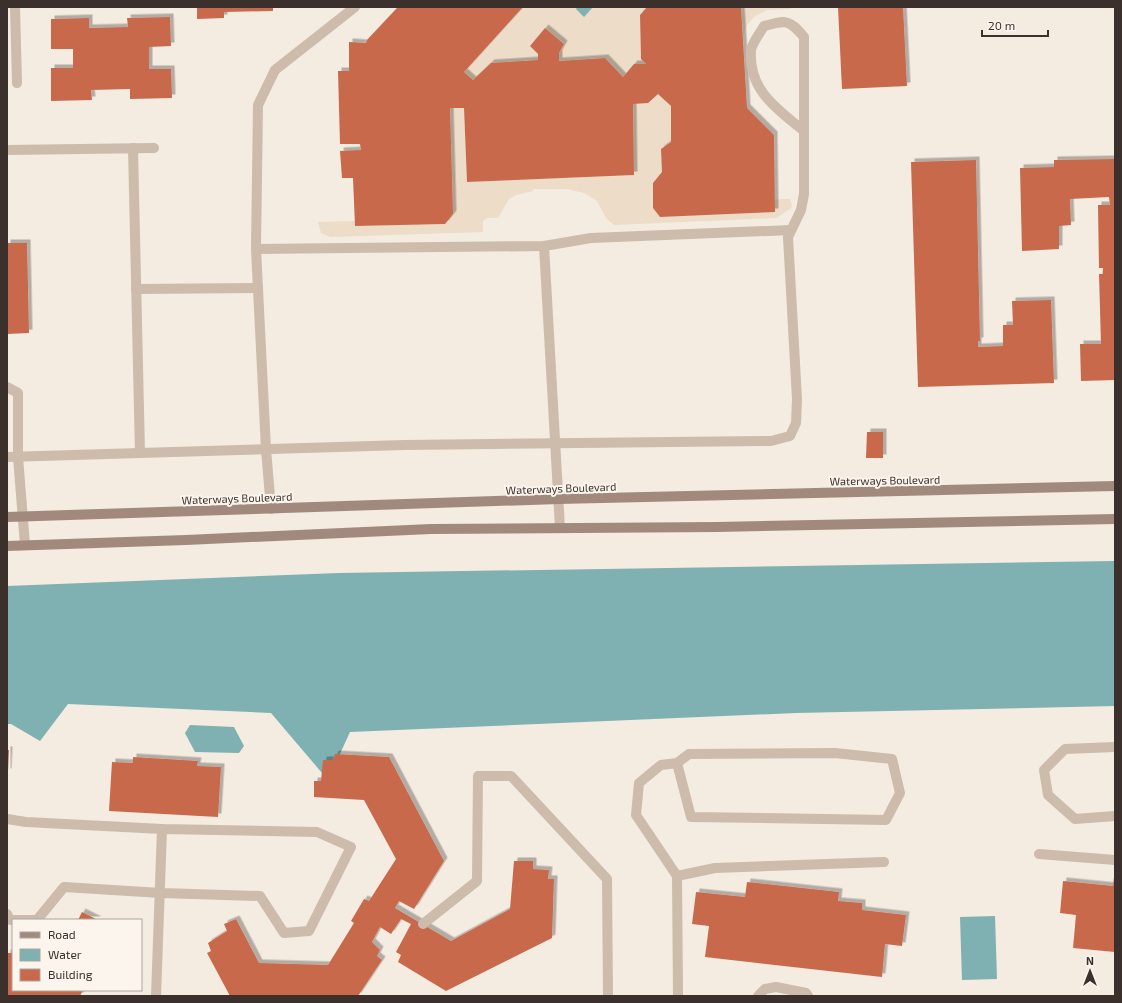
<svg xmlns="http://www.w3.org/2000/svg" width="1122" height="1003" viewBox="0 0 1122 1003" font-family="'Exo 2',sans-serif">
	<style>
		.plaza { fill: #ecdcc8 }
		.water { fill: #7fb0b2 }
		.building { fill: #c8694b; filter: url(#shadow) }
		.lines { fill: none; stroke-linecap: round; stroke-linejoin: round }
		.lane { stroke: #cdbbac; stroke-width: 10 }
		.street { stroke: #cdbbac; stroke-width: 10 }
		.secondary { stroke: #a18a7d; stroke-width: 10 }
		.labels { text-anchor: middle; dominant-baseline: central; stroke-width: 4; stroke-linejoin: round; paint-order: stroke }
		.street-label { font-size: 11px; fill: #3b302b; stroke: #fbf5ee }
	</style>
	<defs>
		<filter id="shadow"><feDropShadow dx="3.5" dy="-3.5" stdDeviation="0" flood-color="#0004"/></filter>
	</defs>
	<rect width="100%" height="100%" fill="#f4ebe1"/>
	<g class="plaza">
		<polygon points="523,7 647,7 640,15 641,59 646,64 634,64 623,77 605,58 559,61 559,53 564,44 545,28 530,46 538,54 538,60 491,63 473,80 464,72"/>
		<polygon points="741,7 792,7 790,9 767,10 755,16 747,25 743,36"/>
		<polygon points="658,94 671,106 671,142 662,172 653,183 653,208 660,217 775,212 775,200 781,199 790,199 792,206 790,209 776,218 614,225 606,218 597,201 584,193 567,189 533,189 533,191 516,195 509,199 498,218 487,218 483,221 483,232 330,237 321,233 318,222 355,221 355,226 445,224 450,108 464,108 467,182 634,175 633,104 648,103"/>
	</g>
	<g class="water">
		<polygon points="577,7 593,7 584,17 576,9"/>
		<polygon points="1115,561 1115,706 796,713 350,732 328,780 271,713 68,704 40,741 11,724 7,724 7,586 339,573"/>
		<polygon points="190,725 234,727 244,746 239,753 195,752 185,733"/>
		<polygon points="995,916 997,979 962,980 960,917"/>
	</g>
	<g class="building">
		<polygon points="197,7 273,7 273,11 224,12 224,18 197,19"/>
		<polygon points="398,7 523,7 464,72 473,80 491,63 538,60 538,54 530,46 545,28 564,44 559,53 559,61 605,58 623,77 634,64 646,64 641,59 640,15 647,7 741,7 747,108 774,135 775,212 660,217 653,208 653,183 662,172 661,149 671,142 671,106 658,94 648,103 633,104 634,175 467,182 464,108 450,108 453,214 445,224 355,226 353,178 342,178 340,151 361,150 360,144 340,144 338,71 349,71 349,42 366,43 367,40"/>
		<polygon points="838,7 903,7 907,86 842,89"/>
		<polygon points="170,17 171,46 149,47 149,69 171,69 172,98 130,99 130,89 91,90 92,100 51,101 51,68 73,68 73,49 51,49 51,19 89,18 89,28 128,27 127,18"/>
		<polygon points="1115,159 1115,380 1081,381 1080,344 1101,344 1099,274 1103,274 1103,268 1099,268 1098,205 1110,205 1109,197 1070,199 1071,225 1059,226 1059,249 1022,251 1020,168 1054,167 1054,160"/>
		<polygon points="976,160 980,341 978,341 978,347 1003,346 1003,325 1013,325 1012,301 1051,300 1054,383 918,387 911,162"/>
		<polygon points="7,243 27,243 29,333 7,334"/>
		<polygon points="867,432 883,432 883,458 866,458"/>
		<polygon points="7,750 9,750 8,772 7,772"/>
		<polygon points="335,754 389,757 444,861 414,909 399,901 395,908 451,941 510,909 514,861 533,861 533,869 549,870 548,879 554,879 552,938 446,991 398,962 401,955 396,952 411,924 401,919 391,934 380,927 372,942 380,950 377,956 382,960 358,996 230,996 207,953 211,951 208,943 227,931 224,924 236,919 259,963 328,965 354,923 351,921 364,899 369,901 396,859 364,800 314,797 314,781 321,781 323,760 333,760"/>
		<polygon points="133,757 198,761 197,766 221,767 218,817 109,811 112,762 133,763"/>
		<polygon points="1114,877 1115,952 1073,948 1076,915 1060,913 1063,881 1113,886"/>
		<polygon points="747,882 839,892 838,901 862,903 862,910 906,915 902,946 885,944 882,977 705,957 709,926 692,924 696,892 745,897"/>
		<polygon points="82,912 98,920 78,920"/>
		<polygon points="7,953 13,953 13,990 83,990 80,996 7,996"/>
	</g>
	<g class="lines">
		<g class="lane">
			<polyline points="133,148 140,453"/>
			<polyline points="7,150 154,148"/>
			<polyline points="544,246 560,528"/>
			<polyline points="256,249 544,246 591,238 791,230"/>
			<polyline points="136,289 258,288"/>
			<polyline points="7,387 18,393 18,457 25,545"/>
			<path d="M7,457L405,445L771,441L790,436L796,423L797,399L788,237L801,210L804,194V37C789,19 786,20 764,26C760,33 752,43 751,50C748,90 777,109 804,131"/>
			<polyline points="271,509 266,449 256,249 258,105 275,70 355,7"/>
			<polyline points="1115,747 1065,749 1044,770 1048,795 1075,819 1115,816"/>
			<polyline points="677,763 691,817 886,820 900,793 892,759 835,753 689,754 677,763 661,765 639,783 636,815 677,876 678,996"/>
			<polyline points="7,819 26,822 162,829 317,832 351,847 309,931 284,933 260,896 161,893 64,887 37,920 10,920 7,914"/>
			<polyline points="1039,854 1115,860"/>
			<polyline points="677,876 715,868 884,862"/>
			<polyline points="423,924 477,881 478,776 511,776 607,879 608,996"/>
			<polyline points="156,996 162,829"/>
			<polyline points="758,996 765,989 776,987 806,993 808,996"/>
		</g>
		<polyline class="street" points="15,7 17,83"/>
		<g class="secondary">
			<polyline points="7,517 559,499 1115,486"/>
			<polyline points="7,546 186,540 431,529 717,527 1115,519"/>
		</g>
	</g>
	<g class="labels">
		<g class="street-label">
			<text transform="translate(885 480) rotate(-1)">Waterways Boulevard</text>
			<text transform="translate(561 488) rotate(-2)">Waterways Boulevard</text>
			<text transform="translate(237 498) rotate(-2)">Waterways Boulevard</text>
		</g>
	</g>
	<rect width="1122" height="1003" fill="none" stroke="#3b302b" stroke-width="16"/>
	<rect x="12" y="919" width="130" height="72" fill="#fbf5ee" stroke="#aea6a0"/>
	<rect x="20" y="932" width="20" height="6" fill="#a18a7d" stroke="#aea6a0"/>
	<text x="48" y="939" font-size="12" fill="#3b302b">Road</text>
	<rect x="20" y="949" width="20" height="12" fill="#7fb0b2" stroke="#aea6a0"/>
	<text x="48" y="959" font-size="12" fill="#3b302b">Water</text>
	<rect x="20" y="969" width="20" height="12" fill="#c8694b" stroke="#aea6a0"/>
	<text x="48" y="979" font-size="12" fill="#3b302b">Building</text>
	<g transform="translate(1090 971)" stroke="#fbf5ee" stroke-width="3" paint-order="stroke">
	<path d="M0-3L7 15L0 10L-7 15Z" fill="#3b302b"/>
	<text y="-6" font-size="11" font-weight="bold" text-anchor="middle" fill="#3b302b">N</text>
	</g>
	<path d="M982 30v6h66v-6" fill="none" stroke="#3b302b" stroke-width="2"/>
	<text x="988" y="30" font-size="12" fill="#3b302b" stroke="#fbf5ee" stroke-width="3" paint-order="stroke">20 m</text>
</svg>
